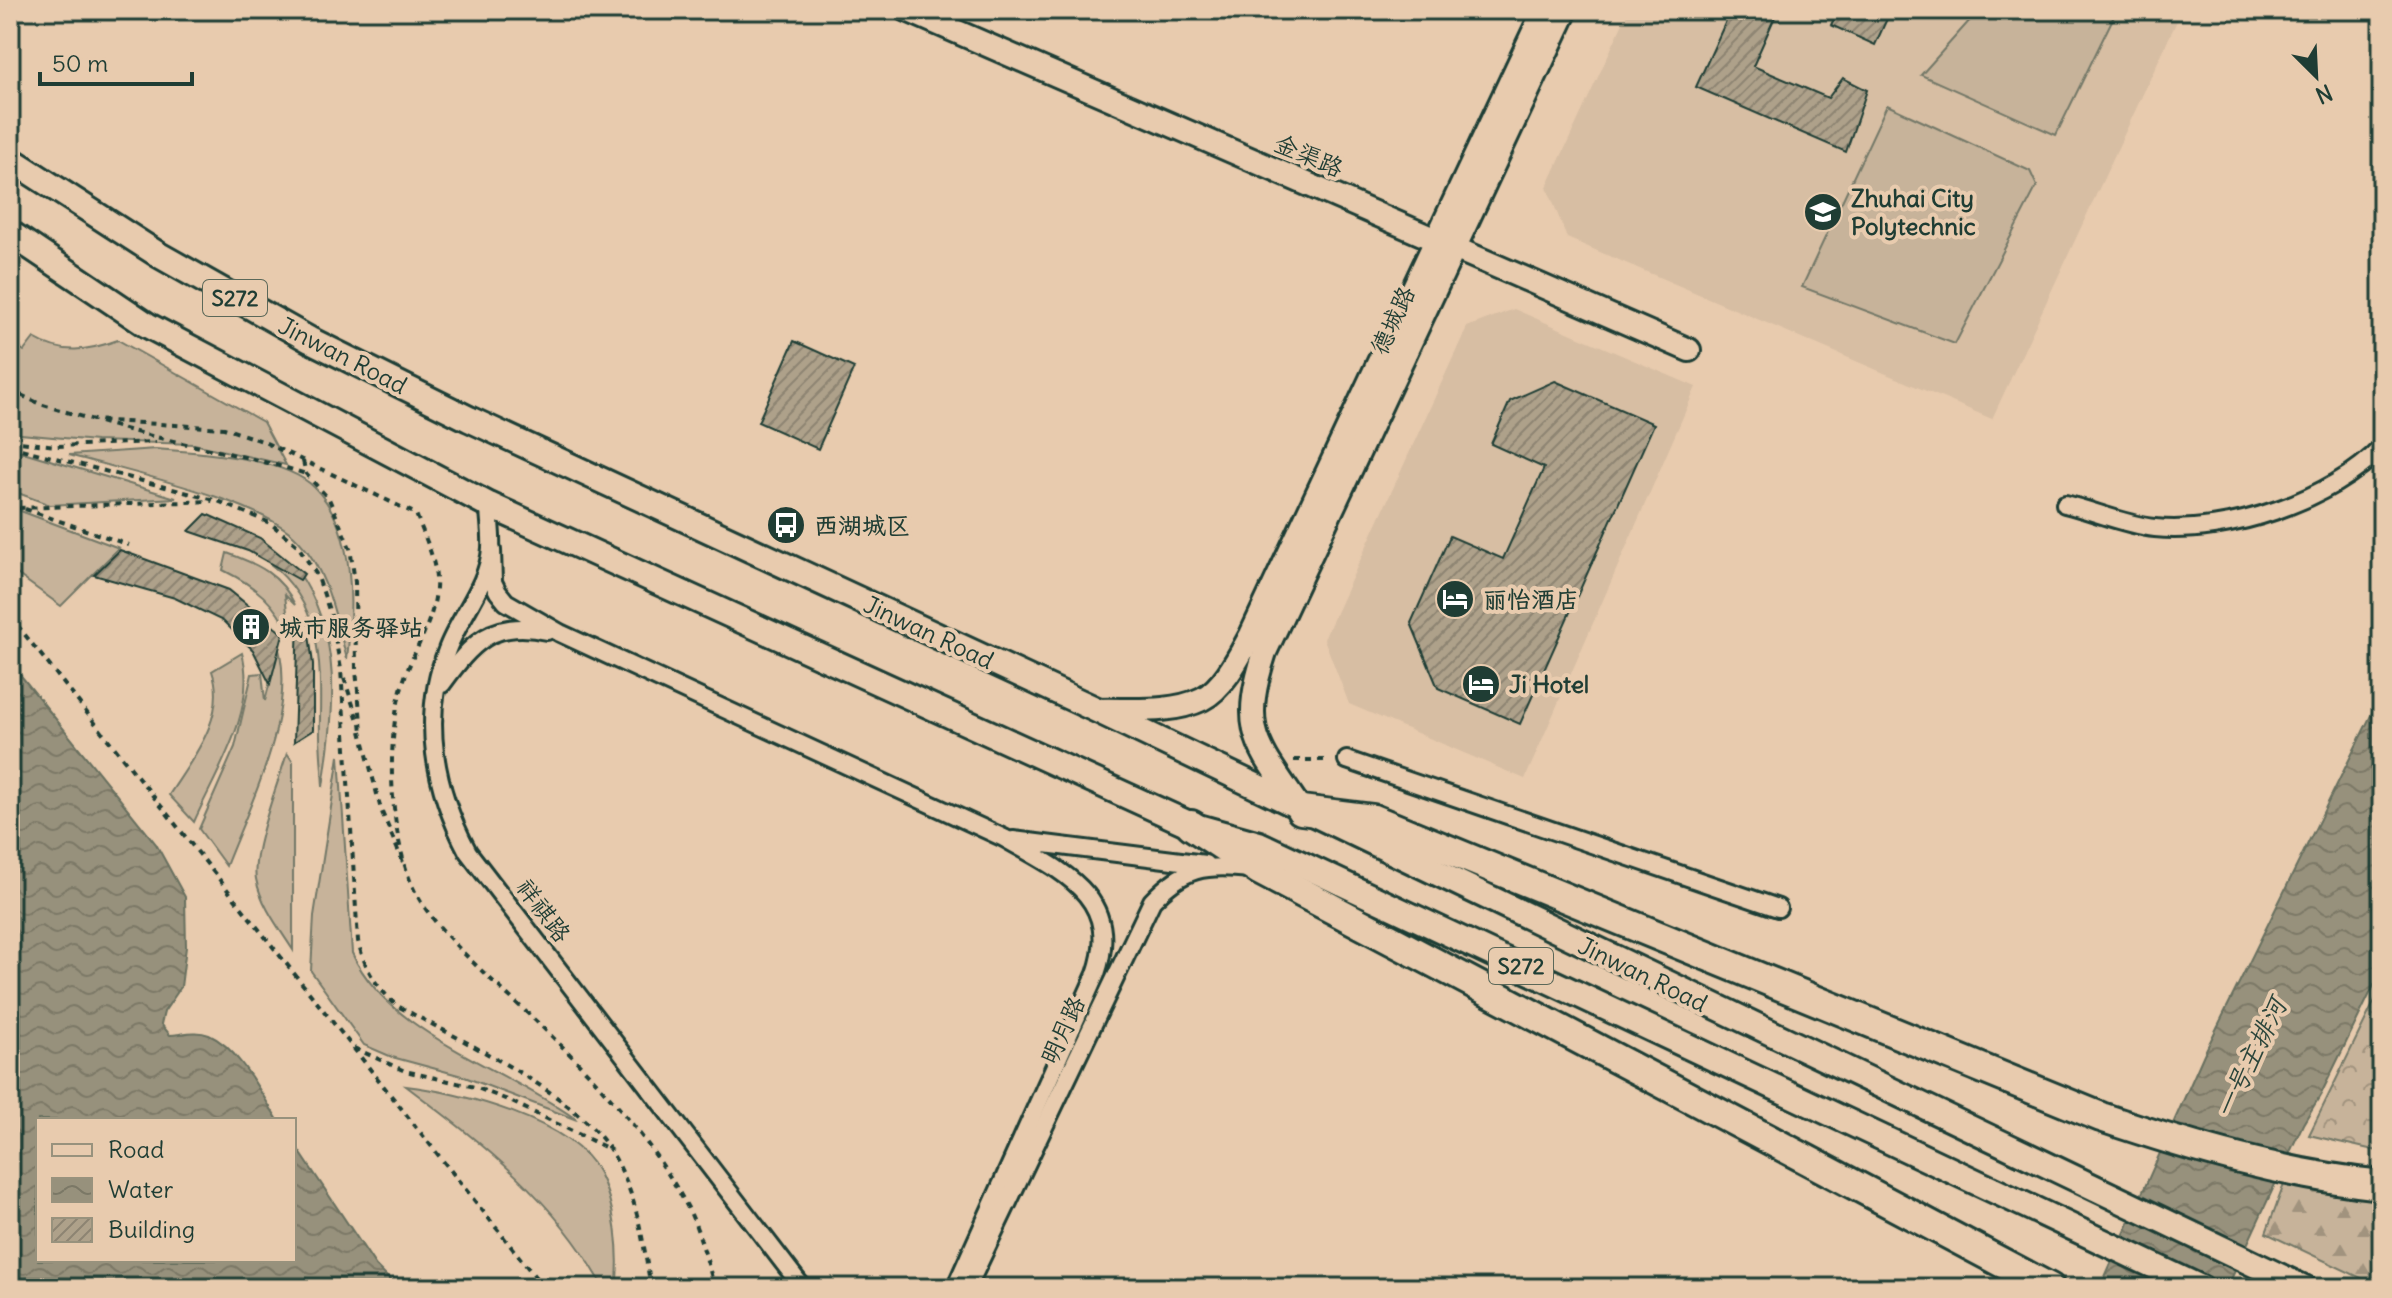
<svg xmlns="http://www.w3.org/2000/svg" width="2392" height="1298" viewBox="0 0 2392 1298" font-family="Delius,'LXGW WenKai TC',sans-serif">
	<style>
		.built { fill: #d7bea3 }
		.grass { fill: #c7b39a; stroke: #737867; stroke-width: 2 }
		.forest { fill: url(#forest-firs); stroke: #737867; stroke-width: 2 }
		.park { fill: url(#park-crowns); stroke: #737867; stroke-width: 2 }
		.water { fill: url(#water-waves); stroke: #676f5f; stroke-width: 2 }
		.building { fill: url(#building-hatch); stroke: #1f3d34; stroke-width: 2 }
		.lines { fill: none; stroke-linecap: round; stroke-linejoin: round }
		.street-casing { stroke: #1f3d34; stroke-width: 22 }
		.secondary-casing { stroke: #1f3d34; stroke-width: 28 }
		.primary-casing { stroke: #1f3d34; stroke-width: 30 }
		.highway-casing { stroke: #1f3d34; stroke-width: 34 }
		.path { stroke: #1f3d34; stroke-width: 4; stroke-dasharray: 6 6; stroke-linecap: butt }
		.street { stroke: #e8cbae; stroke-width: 16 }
		.secondary { stroke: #e8cbae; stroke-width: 22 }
		.primary { stroke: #e8cbae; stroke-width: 24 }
		.highway { stroke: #e8cbae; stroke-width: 28 }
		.labels { text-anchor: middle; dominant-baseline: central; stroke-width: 8; stroke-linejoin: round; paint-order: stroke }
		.shield { fill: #e8cbae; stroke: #5b6859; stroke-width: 2 }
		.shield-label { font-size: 22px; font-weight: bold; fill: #1f3d34 }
		.street-label { font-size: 24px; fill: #1f3d34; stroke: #e8cbae }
		.poi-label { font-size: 24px; font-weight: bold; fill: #1f3d34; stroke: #e8cbae; text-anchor: start }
		.water-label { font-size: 26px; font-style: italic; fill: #2b453b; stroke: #e8cbae }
	</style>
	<defs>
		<pattern id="forest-firs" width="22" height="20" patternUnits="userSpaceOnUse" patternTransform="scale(2)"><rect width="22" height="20" fill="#c7b39a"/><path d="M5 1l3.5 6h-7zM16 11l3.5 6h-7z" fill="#a1937e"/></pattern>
		<pattern id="park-crowns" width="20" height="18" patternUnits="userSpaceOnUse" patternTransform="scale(2)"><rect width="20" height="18" fill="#c7b39a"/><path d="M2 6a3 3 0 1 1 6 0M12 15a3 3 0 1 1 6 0" fill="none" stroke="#a1937e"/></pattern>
		<pattern id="water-waves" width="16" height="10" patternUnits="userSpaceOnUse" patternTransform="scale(2)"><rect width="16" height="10" fill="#97917c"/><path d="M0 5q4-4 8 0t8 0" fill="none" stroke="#7b7866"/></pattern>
		<pattern id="building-hatch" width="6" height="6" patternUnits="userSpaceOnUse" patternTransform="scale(2)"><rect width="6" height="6" fill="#aea18a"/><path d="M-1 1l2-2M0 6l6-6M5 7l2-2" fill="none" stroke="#8d8472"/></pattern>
	</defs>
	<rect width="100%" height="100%" fill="#e8cbae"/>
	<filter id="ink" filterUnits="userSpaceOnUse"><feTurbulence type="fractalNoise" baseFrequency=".0125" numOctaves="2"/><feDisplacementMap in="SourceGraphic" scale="16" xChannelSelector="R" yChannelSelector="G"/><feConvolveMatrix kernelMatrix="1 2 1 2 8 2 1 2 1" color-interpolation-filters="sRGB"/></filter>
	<g filter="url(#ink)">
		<g class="built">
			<polygon points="1629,10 2182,10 1992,419 1567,238 1547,187"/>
			<polygon points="1514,309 1696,387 1525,779 1349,704 1324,639 1467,327"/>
		</g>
		<g class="grass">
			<polygon points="1979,10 2117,10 2056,135 1921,75"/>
			<polygon points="1887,105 2030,171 2037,186 1955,344 1802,287"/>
			<path d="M34,338C62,355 88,351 118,340L263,422L286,465L194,444L96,441L10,433V341L24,351Z"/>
			<polygon points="10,448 176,498 50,505 10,490"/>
			<path d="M156,449C197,452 286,457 315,488C356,530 353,606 347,659C336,619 328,571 298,540C261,500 125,471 69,455Z"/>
			<polygon points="10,507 119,548 61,606 10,569"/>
			<path d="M227,553C258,564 281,575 295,605L285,595L290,637C276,602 255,586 223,570Z"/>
			<path d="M269,563L297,570C344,637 334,711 323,787C322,765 319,741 320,719C321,659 321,603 269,563Z"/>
			<path d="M274,634C303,702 251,801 226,866L199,829L235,747L252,674L262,673L265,701L274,666Z"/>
			<path d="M242,653C258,710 216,772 194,822L169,795C192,759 228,716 212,671Z"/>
			<path d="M287,753L293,762V950C279,928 261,905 256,879C251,852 279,781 287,753Z"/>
			<path d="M339,756L352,953C388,1034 506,1068 577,1120L462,1076L392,1057L364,1045L311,971L314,916Z"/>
			<path d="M406,1086C459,1092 572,1120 599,1173C615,1204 621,1253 616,1288H604C557,1201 483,1144 406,1086Z"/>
		</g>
		<polygon class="forest" points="2286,1179 2382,1193 2382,1288 2266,1233"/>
		<polygon class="park" points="2382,986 2382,1152 2309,1135"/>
		<g class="water">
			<path d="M10,662L156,844L185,897L186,947L181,987L164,1012L161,1024L170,1035C183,1034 197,1030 209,1035C239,1048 261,1094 278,1120H38V1260H294V1143L376,1266L398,1288H10Z"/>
			<polygon points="2382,693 2382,969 2321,1094 2303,1124 2227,1288 2100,1288 2204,1054"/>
		</g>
		<g class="building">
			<polygon points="1731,10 1778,10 1753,66 1828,98 1843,78 1867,90 1846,152 1696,87"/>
			<polygon points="1838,10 1891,10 1875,45 1831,25"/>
			<polygon points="794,341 854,368 818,449 758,422"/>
			<polygon points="1555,381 1654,424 1520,724 1438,688 1411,623 1450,536 1503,559 1544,468 1491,444 1510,401"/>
			<polygon points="206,514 260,538 304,574 300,580 248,551 189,531"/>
			<polygon points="120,550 229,590 283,634 270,684 253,650 223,621 175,598 94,575"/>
			<polygon points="298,620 307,620 313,664 313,730 294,742"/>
		</g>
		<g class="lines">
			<g class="street-casing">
				<g id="street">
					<path d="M2065,504C2094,511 2126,525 2155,528C2228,535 2332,500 2382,447"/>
					<path d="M489,505C489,519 492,534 491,548C489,584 459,617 447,650C420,718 435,790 468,852L803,1288"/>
					<path d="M492,550L493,582L498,592L506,602L560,633L1004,838C1061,871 1123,896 1096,974L955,1288"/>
					<path d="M442,684C472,643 492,619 547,631"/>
					<polyline points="1347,760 1778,908"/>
					<polyline points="1013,840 1205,864"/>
					<path d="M967,1288L1152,901C1184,867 1205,864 1249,869"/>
				</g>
			</g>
			<g class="secondary-casing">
				<g id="secondary">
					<polyline points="907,10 1689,350"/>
					<path d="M1097,710C1130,709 1171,714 1202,699C1224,688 1240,655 1251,635L1544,10"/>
					<path d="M1301,810C1257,744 1239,733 1265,652L1566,10"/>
				</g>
			</g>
			<g class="primary-casing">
				<g id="primary">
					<polyline points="10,159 159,255 310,340 469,419 1097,710 2304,1288"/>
					<polyline points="10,233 147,325 489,505 1191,825 1259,844 2201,1288"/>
				</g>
			</g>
			<g class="highway-casing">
				<g id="highway">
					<path d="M1301,810L1373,819L2101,1117C2193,1148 2285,1175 2382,1185"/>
					<polyline points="1191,825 1259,870 2050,1288"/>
				</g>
			</g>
			<g class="path">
				<polyline points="10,319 14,314"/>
				<path d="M10,390L40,404L93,420L224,428L262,441L416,514C425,538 438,563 436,589C434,623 411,654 402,686C386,742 389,827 411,883C430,930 503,989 540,1025C596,1078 652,1140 688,1208C700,1232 707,1262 715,1288"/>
				<path d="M100,422C168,443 238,452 306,474"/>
				<polyline points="10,441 57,446 156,442"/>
				<path d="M10,446L218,501L270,523L298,546L318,577L331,616L341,669L358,941C365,969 375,985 396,1005C459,1040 576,1092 612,1153C637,1194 643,1241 651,1288"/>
				<polyline points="303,461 306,474 329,499 350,548 355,582 356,670 362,732"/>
				<polyline points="10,499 20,508 212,501"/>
				<polyline points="25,509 129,545"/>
				<polyline points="10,616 544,1288"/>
				<polyline points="344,678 359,723"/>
				<polyline points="361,731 381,810 405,867"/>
				<polyline points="1294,760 1329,760"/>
				<polyline points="354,1048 405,1071 475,1087 510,1101 609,1149"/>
			</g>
			<use href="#street" class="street"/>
			<use href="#secondary" class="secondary"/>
			<use href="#primary" class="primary"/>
			<use href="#highway" class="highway"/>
		</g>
	</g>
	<defs>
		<g id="university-disc" transform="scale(2)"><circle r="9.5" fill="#1f3d34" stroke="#e8cbae"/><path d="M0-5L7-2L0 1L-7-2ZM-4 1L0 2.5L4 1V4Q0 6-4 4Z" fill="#fff"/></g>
		<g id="bus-disc" transform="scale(2)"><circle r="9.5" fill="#1f3d34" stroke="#e8cbae"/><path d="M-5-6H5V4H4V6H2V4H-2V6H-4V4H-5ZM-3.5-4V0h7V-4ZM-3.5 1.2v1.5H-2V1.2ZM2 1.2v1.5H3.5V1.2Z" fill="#fff"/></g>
		<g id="hotel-disc" transform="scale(2)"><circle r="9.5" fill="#1f3d34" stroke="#e8cbae"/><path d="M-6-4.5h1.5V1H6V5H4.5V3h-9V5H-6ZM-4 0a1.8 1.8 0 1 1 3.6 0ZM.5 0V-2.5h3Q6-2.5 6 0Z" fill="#fff"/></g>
		<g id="building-disc" transform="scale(2)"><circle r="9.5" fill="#1f3d34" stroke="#e8cbae"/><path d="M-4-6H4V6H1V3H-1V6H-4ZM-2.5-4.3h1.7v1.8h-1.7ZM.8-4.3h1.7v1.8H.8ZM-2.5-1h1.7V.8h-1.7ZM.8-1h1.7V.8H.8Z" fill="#fff"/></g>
	</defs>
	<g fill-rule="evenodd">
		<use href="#university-disc" x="1823" y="212"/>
		<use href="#bus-disc" x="786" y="525"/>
		<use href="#hotel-disc" x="1455" y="599"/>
		<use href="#building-disc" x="251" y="627"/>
		<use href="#hotel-disc" x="1481" y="684"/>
	</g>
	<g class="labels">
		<g class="shield">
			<rect x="203" y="280" width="64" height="36" rx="6"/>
			<rect x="1489" y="948" width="64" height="36" rx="6"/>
		</g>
		<g class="shield-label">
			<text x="235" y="298">S272</text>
			<text x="1521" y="966">S272</text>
		</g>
		<g class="street-label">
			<text transform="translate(1309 155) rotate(23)">金渠路</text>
			<text transform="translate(1392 320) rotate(-65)">德城路</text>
			<text transform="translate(343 355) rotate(27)">Jinwan Road</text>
			<text transform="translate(929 632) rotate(25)">Jinwan Road</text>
			<text transform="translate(544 910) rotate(53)">祥祺路</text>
			<text transform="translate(1643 974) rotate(26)">Jinwan Road</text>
			<text transform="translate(1062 1030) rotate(-65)">明月路</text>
		</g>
		<g class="poi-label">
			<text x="1851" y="198">Zhuhai City<tspan x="1851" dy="28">Polytechnic</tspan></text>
			<text x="814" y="525">西湖城区</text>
			<text x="1483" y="599">丽怡酒店</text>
			<text x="279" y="627">城市服务驿站</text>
			<text x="1509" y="684">Ji Hotel</text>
		</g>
		<g class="water-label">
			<text transform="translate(2250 1058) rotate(-64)">一号主排河</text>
		</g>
	</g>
	<rect width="2392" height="1298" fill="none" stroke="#e8cbae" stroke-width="40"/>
	<rect x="20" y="20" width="2352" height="1258" fill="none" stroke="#1f3d34" stroke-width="3" filter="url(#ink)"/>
	<rect x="36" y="1118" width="260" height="144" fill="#e8cbae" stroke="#98927d" stroke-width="2"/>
	<rect x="52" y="1144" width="40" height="12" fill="#e8cbae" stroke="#98927d" stroke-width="2"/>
	<text x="108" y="1158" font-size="24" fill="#1f3d34">Road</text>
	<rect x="52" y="1178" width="40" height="24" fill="url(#water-waves)" stroke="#98927d" stroke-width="2"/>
	<text x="108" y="1198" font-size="24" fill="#1f3d34">Water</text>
	<rect x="52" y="1218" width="40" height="24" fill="url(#building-hatch)" stroke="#98927d" stroke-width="2"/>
	<text x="108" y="1238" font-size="24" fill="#1f3d34">Building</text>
	<g transform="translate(2316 76) rotate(156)" stroke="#e8cbae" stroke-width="6" paint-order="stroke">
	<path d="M0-6L14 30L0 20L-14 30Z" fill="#1f3d34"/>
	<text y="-12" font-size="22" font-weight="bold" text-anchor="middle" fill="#1f3d34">N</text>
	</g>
	<path d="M40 72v12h152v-12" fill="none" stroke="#1f3d34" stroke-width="4"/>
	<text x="52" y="72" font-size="24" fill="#1f3d34" stroke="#e8cbae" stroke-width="6" paint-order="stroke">50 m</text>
</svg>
